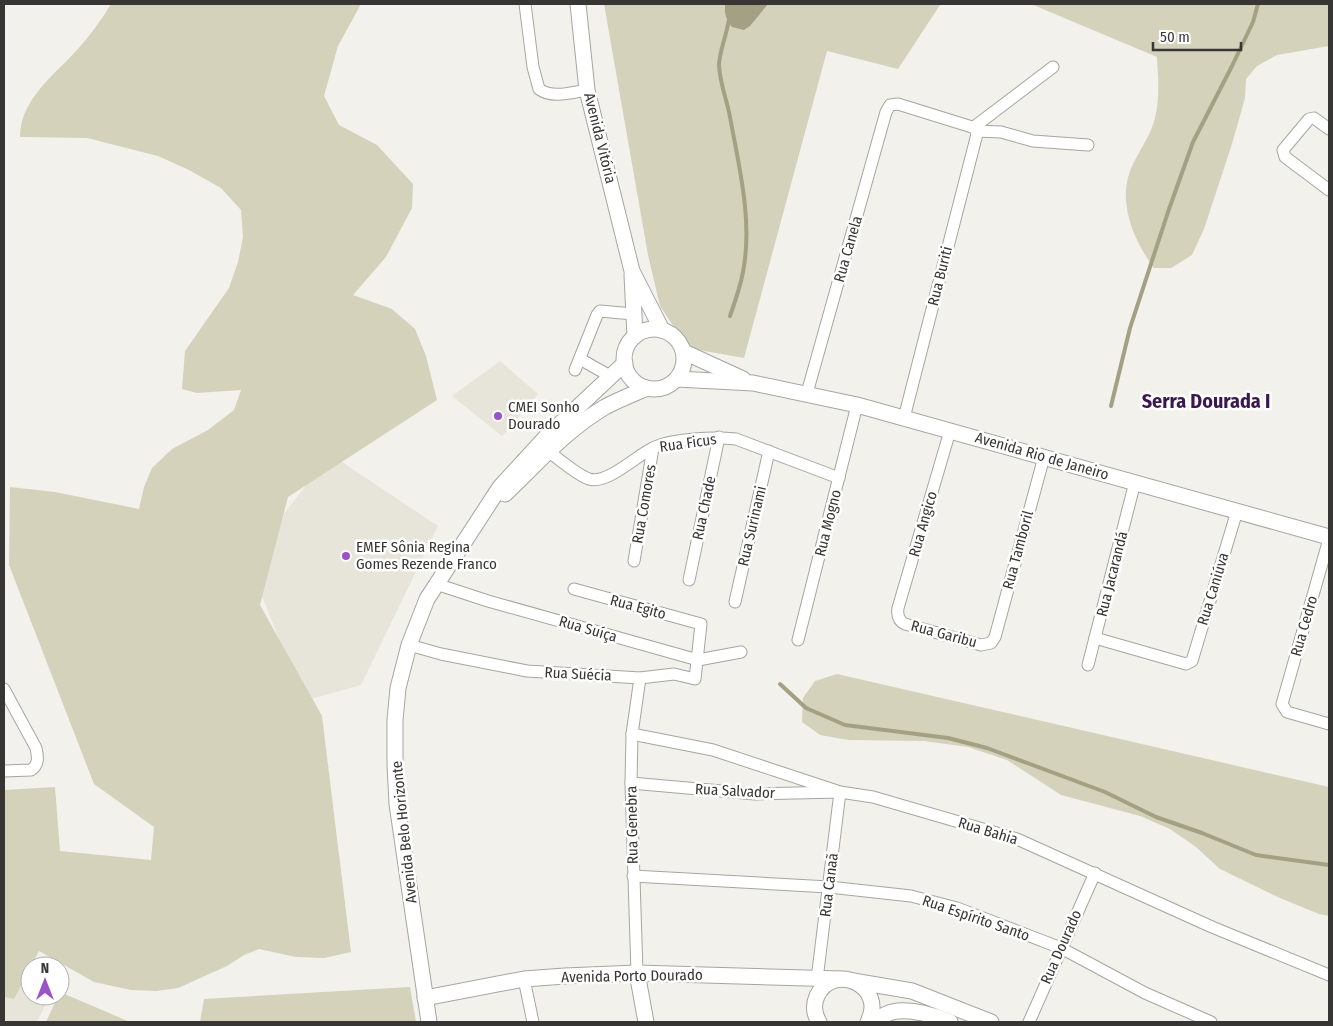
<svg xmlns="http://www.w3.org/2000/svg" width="1333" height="1026" viewBox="0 0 1333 1026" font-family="'Fira Sans Condensed',sans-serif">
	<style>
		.built { fill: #e7e5d9 }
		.green { fill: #d5d2bb }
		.water { fill: #a4a083 }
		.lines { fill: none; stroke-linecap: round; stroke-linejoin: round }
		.stream { stroke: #a4a083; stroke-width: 4 }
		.street-casing { stroke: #a6a6a0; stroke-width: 13 }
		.secondary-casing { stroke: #a6a6a0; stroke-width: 17 }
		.street { stroke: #fff; stroke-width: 11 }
		.secondary { stroke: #fff; stroke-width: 15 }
		.poi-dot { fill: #9a54c7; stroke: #fff; stroke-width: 2 }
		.labels { text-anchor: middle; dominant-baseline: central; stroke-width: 5; stroke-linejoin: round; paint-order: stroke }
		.street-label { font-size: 15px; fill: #373634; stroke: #fff }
		.poi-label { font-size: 15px; fill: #373634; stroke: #fff; text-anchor: start }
		.district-label { font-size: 20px; font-weight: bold; fill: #3b1950; stroke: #fff }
	</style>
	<rect width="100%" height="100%" fill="#f2f1eb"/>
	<g class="built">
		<polygon points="500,361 538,394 502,436 452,396"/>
		<polygon points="330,454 438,526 361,685 304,701 258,586 284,514"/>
		<polygon points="30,970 30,996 50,996 37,1022 4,1022 4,986"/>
	</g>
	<g class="green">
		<path d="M111,4H361L338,46L324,96L339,125L377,145L413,184L412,208L386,257L353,295L392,309L415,329L426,356L437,400L288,497L260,605L322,716L351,952L324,958L296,957L259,949L244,955L227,966L178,988L156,991L131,990L94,982L39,951L14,999L4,997V790L55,787L60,851L151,860L154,827L94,784L9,565L10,487L55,492L139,509L144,487L152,468L172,449L208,430L234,410L241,390L197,393L182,389L185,351L229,288L238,262L243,237L241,210L221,188L189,170L158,156L87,138L20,137C20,100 54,75 77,50C90,35 101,21 111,4Z"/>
		<polygon points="604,4 725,4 724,10 766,6 768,4 946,4 940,5 898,69 827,51 744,358 688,348 660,306 648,255"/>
		<path d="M1031,4H1329V46L1277,55L1257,66L1246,79L1245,98L1232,144L1204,229L1192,255L1171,268H1154C1134,241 1118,204 1130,171C1137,153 1150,138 1155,118C1160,98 1158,77 1157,57Z"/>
		<polygon points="837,674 1329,787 1329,916 1319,914 1280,898 1220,869 1196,847 1170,829 1140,816 1061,795 1007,760 968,747 924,741 848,740 820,735 802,722 803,698 815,681"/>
		<polygon points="410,987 416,1022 200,1022 204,999"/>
		<polygon points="60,992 130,1022 46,1022 58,996 60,996"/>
	</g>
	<path class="water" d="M725,4H768L750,26L744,30L732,27C726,19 724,13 725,4Z"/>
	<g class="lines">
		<g class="stream">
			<path d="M729,19C727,34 720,49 719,64C719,81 727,100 730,117C739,167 753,221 743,272C740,288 735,302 730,316"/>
			<polyline points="1111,406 1130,328 1168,212 1193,142 1232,66 1253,22 1258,4"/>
			<polyline points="780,684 806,708 845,725 948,738 987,748 1105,792 1156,817 1202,833 1256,855 1329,865"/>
		</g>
		<g class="street-casing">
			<g id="street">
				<path d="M525,4L533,67L539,89C552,99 573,92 587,90"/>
				<polyline points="974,127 1053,67"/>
				<polyline points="1329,129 1314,118 1309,119 1283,150 1285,157 1329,190"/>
				<polyline points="976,131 1001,132 1033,141 1088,145"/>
				<polyline points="580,359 610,376"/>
				<polyline points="575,370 597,315 600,311 633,314"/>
				<polyline points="807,393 886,112 890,105 898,104 972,127 976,129 977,134 904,418"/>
				<path d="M950,431L898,608C897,615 898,621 905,624L981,645L991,643L995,637L1044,457"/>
				<path d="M548,451C559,459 577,475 589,479C607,485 637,455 653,448C673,438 715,437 736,439L839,478"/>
				<polyline points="1329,539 1282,704 1287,712 1329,724"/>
				<polyline points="634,561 653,448"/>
				<polyline points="689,580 719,437"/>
				<polyline points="436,584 488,601 698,660 741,652"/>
				<polyline points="735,602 769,451"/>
				<polyline points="1095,638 1186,664 1192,661 1237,511"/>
				<polyline points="798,640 857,405"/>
				<polyline points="409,645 441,654 527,671 640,678 674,674 695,679 701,624 574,589"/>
				<polyline points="1088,665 1135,482"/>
				<path d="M4,689L36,748C38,757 39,765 31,770L4,771"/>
				<polyline points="632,734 713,750 840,792 873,797 1017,839 1212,927 1329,975"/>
				<polyline points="631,783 755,794 840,792 817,979"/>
				<polyline points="633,876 829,887 911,896 957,908 1061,948 1145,993 1211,1022"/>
				<polyline points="637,973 631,783 632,734 640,678"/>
				<polyline points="524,979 533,1022"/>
				<polyline points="1029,1022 1095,873"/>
			</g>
		</g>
		<g class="secondary-casing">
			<g id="secondary">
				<polyline points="578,4 587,90 632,271 662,330"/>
				<polyline points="632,275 635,336"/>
				<circle cx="654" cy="359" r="30"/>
				<polyline points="684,352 743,379"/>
				<polyline points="677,379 753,383 857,405 1329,537"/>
				<path d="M505,494C537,464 566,430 605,407C618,400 633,394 647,388"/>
				<polyline points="637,973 646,1022"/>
				<polyline points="853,981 912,991 991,1022"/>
				<polyline points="425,998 524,979 565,976 637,973 841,979"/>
				<polyline points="429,1022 397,804 395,765 395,720 398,688 409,645 427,599 500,487 545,438 625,363"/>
				<path d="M819,1022C814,1014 813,1005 817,996C833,961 887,986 868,1022"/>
				<path d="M870,1022C877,1019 885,1014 892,1012C911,1008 933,1015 950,1022"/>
			</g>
		</g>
		<use href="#street" class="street"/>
		<use href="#secondary" class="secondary"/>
	</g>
	<g class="poi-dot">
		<circle cx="498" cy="416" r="5"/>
		<circle cx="346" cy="556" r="5"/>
	</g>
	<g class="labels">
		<g class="street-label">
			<text transform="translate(600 138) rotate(76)">Avenida Vitória</text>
			<text transform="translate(848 249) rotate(-74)">Rua Canela</text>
			<text transform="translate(940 276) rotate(-76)">Rua Buriti</text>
			<text transform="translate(688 443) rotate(-8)">Rua Ficus</text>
			<text transform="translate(1042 456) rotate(16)">Avenida Rio de Janeiro</text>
			<text transform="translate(644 504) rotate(-80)">Rua Comores</text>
			<text transform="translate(704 508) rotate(-78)">Rua Chade</text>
			<text transform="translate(828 523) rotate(-76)">Rua Mogno</text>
			<text transform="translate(923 524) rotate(-74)">Rua Angico</text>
			<text transform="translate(752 526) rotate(-77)">Rua Surinami</text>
			<text transform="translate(1018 550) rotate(-75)">Rua Tamboril</text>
			<text transform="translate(1112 574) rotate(-76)">Rua Jacarandá</text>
			<text transform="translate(1213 589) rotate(-73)">Rua Caniúva</text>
			<text transform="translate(638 607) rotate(15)">Rua Egito</text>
			<text transform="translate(1304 626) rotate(-74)">Rua Cedro</text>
			<text transform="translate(588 629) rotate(16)">Rua Suíça</text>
			<text transform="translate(944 634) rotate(15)">Rua Garibu</text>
			<text transform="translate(578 674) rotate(3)">Rua Suécia</text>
			<text transform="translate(735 791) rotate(3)">Rua Salvador</text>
			<text transform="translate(632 825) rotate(-91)">Rua Genebra</text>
			<text transform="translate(988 831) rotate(17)">Rua Bahia</text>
			<text transform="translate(404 832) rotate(-96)">Avenida Belo Horizonte</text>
			<text transform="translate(829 885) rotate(-83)">Rua Canaã</text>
			<text transform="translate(976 918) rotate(19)">Rua Espírito Santo</text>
			<text transform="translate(1061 947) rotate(-66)">Rua Dourado</text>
			<text transform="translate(632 976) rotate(-1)">Avenida Porto Dourado</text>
		</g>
		<g class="poi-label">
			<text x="508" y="407">CMEI Sonho<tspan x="508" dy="17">Dourado</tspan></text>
			<text x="356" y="547">EMEF Sônia Regina<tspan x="356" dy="17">Gomes Rezende Franco</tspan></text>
		</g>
		<g class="district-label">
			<text x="1206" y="401">Serra Dourada I</text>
		</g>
	</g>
	<rect width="1333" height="1026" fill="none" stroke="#373634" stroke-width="10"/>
	<g transform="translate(45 981)"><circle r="24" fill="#ffffff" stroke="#afafae"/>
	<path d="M0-4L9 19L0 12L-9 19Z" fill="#9a54c7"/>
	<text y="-8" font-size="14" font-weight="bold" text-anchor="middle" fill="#373634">N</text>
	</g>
	<path d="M1153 42v8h88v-8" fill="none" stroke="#373634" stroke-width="2.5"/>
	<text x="1160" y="42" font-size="15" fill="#373634" stroke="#ffffff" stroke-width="4" paint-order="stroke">50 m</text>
</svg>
